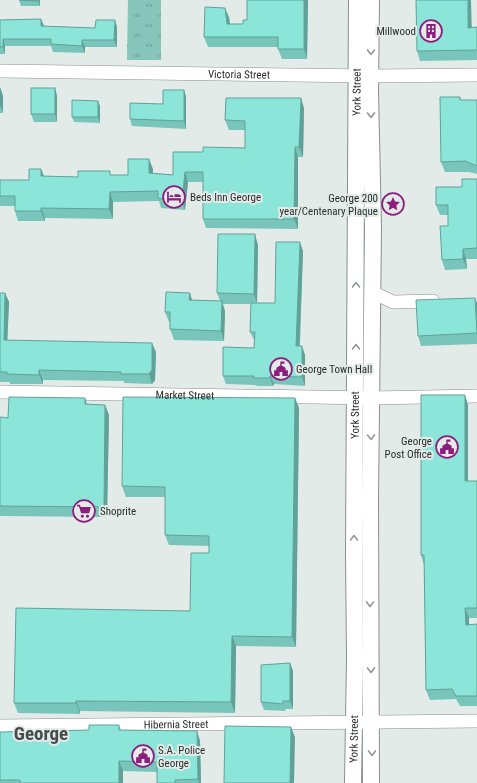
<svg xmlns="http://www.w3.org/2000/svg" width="477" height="783" viewBox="0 0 477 783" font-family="'Roboto Condensed',sans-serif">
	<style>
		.grass { fill: url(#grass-tufts) }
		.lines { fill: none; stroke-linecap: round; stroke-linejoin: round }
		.minor-casing { stroke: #88908f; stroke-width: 14 }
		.major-casing { stroke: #88908f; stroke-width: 18 }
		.minor { stroke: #fff; stroke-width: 13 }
		.major { stroke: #fff; stroke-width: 16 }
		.wall { fill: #78c6bb }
		.shaded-wall { fill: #61a198 }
		.building { fill: #8be6d9; stroke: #61a198 }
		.oneway { stroke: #959696 }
		.labels { text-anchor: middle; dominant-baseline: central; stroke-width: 4; stroke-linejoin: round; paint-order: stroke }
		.poi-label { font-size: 11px; fill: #2b2e2d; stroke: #e3ebe9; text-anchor: start }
		.street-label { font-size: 11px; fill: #2b2e2d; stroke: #e3ebe9 }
		.town-label { font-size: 19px; font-weight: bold; fill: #454c4b; stroke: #e3ebe9 }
	</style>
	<defs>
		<pattern id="grass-tufts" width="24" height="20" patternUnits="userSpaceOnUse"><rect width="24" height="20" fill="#87c4ba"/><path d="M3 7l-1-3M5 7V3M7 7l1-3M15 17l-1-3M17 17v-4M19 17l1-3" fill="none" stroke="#6fa098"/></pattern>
	</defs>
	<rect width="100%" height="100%" fill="#e3ebe9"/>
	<polygon class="grass" points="128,0 161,0 161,60 127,60"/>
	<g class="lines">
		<g class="minor-casing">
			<g id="minor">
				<path id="s1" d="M0,71L370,76L477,75"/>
				<polyline points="372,292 393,302 433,301"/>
				<path id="s2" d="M0,392L371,398L477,396"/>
				<path id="s3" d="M0,726L477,721"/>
			</g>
		</g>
		<g class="major-casing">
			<g id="major">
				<path id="s4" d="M353,783L355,659L354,554L357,0"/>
				<polyline points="371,783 370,498 373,228 370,91 371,0"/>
			</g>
		</g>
		<use href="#minor" class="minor"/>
		<use href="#major" class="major"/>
	</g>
	<g class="wall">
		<polygon points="19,0 40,0 40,6 21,6"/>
		<polygon points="308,0 307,59 282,59 278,49 278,47 208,47 204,37 229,17 230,24 243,24 247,20"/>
		<polygon points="41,19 44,26 95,28 117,27 117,47 85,47 85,53 53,52 51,46 5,46 5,54 0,54 0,20"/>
		<polygon points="477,27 477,60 420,61 417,51 471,28"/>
		<polygon points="0,87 3,96 3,113 0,113"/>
		<polygon points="55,88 57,96 57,122 34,122 31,114"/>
		<polygon points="184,90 186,97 186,129 132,126 130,119 163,104"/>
		<polygon points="460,97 461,100 477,100 477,174 469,172 445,172 441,162"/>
		<polygon points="100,106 100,123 74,122 72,117"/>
		<polygon points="304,108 303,157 298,157 298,229 206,228 203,219 203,182 188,182 185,210 161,208 159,201 113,202 113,219 45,218 45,221 18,221 15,211 15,206 0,206 0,180 29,180 41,169 44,176 78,177 128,175 153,169 153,173 173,175 203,152 245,148 245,130 229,130 225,120"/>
		<polygon points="477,179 477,259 466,259 467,269 445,270 442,260 448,226 448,215 440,215 436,205 462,187"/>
		<polygon points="258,245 257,303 275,303 303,251 300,346 305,355 305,386 274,384 273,386 257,386 256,385 226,384 223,376 254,348 254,340 250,332 251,304 222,304 225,311 224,341 174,340 170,329 170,322 169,322 165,312 192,300 220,301 217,293"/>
		<polygon points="0,293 5,293 9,302 7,340 156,352 155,380 152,384 124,383 124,381 43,380 43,384 10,384 10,382 0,382"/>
		<polygon points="477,303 477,344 421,346 418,336"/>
		<polygon points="465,395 468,405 468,481 477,481 477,618 469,618 469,624 477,624 477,706 460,706 456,699 430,700 426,690 424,565 421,555"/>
		<polygon points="295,398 299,408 296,647 236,646 235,713 80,711 80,714 18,713 14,703 190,611 209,553 209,546 169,545 165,535 165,497 126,497 122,486"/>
		<polygon points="87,404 105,405 109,415 107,517 0,516 0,417 8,418"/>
		<polygon points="290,663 293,671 293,709 285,709 286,711 264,710 261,702"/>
		<polygon points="119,725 121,730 197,731 200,741 201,783 157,783 157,772 123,771 123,783 0,783 0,732 89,730"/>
	</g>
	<g class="shaded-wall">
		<polygon points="38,0 40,0 40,6"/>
		<polygon points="304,0 308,0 307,59 304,49"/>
		<polygon points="468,0 471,0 472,37 468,28"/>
		<polygon points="225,8 229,17 231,34 227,24"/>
		<polygon points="41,19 44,26 41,26"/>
		<polygon points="115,20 117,27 117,47 114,40"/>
		<polygon points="3,39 5,46 5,54 3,47"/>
		<polygon points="82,40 85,47 85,53 82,46"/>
		<polygon points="0,87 3,96 3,113 0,105"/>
		<polygon points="55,88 57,96 57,122 55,114"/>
		<polygon points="184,90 186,97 186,129 184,121"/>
		<polygon points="301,98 304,108 303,157 299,147"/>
		<polygon points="98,101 100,106 100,123 98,117"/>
		<polygon points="295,147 298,157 298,229 294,219"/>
		<polygon points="149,159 153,169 153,182 149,173"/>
		<polygon points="41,169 45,179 41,176"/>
		<polygon points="185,172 188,182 185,210 182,201"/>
		<polygon points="110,192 113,202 113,219 109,209"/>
		<polygon points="41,208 45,218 45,221 41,211"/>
		<polygon points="255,234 258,245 257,304 254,294"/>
		<polygon points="300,242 303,251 299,355 296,346"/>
		<polygon points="463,249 466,259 467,269 463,259"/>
		<polygon points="5,293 9,302 7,349 4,340"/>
		<polygon points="190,293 193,303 189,300"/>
		<polygon points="475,298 477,303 477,334 477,333"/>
		<polygon points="222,301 225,311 224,341 221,331"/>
		<polygon points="152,343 156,352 155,380 152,384 149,374"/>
		<polygon points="302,346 305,355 305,386 302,377"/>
		<polygon points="39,370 43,380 43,384 39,375"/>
		<polygon points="270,376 274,384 273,386 270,378"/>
		<polygon points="465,395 468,405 468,491 465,481"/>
		<polygon points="85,398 88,408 85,404"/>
		<polygon points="295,398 299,408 296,647 292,637"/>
		<polygon points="105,405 109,415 107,517 104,507"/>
		<polygon points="465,608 469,618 469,635 466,625"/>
		<polygon points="232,636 236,646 235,713 231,702"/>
		<polygon points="290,663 293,671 293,709 290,701"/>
		<polygon points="76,701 80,711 80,714 76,703"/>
		<polygon points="291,727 295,737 294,783 290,783"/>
		<polygon points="197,731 200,741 201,783 199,783 198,779"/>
		<polygon points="119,761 123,771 123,783 119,783"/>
	</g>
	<g class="building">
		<polygon points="19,0 38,0 38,1"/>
		<polygon points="247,0 304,0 304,49 278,49 278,37 204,37 205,7 225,8 227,24 243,24 243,20 247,20"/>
		<polygon points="416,0 468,0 468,28 477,27 477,50 417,51"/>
		<polygon points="41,19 41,26 95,28 96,20 115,20 114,40 82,40 82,46 51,44 51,39 3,39 3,47 0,47 0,20"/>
		<rect x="31" y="88" width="24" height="26"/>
		<polygon points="163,90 184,90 184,121 130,119 130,103 163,104"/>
		<polygon points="440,97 460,97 460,100 477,100 477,166 465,161 441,162"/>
		<polygon points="226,98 301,98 299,147 295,147 294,219 203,219 203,172 185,172 182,201 158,198 158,191 110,192 109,209 41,208 41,211 15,211 15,196 0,196 0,180 29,180 29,169 41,169 41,176 78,177 78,171 110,171 110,175 128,175 128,159 149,159 149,173 173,175 173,152 203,152 203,147 245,148 245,121 225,120"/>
		<polygon points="72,100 98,101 98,117 72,117"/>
		<polygon points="462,179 477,179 477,248 463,249 463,259 442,260 440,226 448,226 448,205 436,205 436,187 462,187"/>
		<polygon points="218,234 255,234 254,294 217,293"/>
		<polygon points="276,242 300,242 296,346 302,346 302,377 270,376 270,378 254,378 254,376 223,376 223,347 254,348 255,332 250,332 251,303 275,303"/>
		<polygon points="166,292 190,293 189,300 222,301 221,331 170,329 170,312 165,312"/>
		<polygon points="0,293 5,293 4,340 152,343 152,370 149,374 121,374 121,372 39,370 39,375 7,374 7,372 0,372"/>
		<polygon points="475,298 477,333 418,336 416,300"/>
		<polygon points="421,395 465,395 465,481 477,481 477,608 465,608 466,625 477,624 477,696 456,696 452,689 426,690 424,555 421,555"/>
		<polygon points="9,397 85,398 85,404 105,405 104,507 0,506 0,417 8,418"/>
		<polygon points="123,397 295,398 292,637 232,636 231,702 76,701 76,703 14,703 16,608 190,611 191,553 209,553 209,536 165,535 165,487 122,486"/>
		<polygon points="290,663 290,701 283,701 283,704 261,702 261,665"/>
		<polygon points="89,725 119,725 119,730 197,731 198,779 175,780 175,783 157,783 157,762 119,761 119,783 20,783 20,780 0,780 0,732 89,730"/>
		<polygon points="225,726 291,727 290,783 224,783"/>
	</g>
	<defs><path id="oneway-chevron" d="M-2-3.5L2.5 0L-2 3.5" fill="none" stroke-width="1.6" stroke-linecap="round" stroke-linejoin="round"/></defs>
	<g class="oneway">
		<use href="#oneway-chevron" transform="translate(371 52) rotate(91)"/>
		<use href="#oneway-chevron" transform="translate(371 115) rotate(89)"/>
		<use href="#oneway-chevron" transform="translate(356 285) rotate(-91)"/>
		<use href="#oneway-chevron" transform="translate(356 347) rotate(-91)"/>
		<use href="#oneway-chevron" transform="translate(371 437) rotate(89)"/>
		<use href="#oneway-chevron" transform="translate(354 538) rotate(-89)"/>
		<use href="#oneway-chevron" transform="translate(370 604) rotate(90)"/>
		<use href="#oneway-chevron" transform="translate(371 670) rotate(89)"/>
		<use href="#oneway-chevron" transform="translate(372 753) rotate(91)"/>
	</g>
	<defs>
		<g id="building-ring" transform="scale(1.15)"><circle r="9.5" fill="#e3ebe9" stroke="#8c1d7f" stroke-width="1.5"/><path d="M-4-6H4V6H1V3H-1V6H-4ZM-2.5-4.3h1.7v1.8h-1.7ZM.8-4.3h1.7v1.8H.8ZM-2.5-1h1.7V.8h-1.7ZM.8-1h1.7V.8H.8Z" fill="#8c1d7f"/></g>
		<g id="hotel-ring" transform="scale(1.15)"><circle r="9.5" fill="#e3ebe9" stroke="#8c1d7f" stroke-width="1.5"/><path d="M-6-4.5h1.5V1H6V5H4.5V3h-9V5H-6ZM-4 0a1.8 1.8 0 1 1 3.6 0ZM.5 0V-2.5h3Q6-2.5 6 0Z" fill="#8c1d7f"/></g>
		<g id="sight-ring" transform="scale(1.15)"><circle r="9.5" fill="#e3ebe9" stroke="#8c1d7f" stroke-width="1.5"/><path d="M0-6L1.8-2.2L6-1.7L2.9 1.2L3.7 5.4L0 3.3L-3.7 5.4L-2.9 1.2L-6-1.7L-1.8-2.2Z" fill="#8c1d7f"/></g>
		<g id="civic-ring" transform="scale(1.15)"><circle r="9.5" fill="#e3ebe9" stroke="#8c1d7f" stroke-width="1.5"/><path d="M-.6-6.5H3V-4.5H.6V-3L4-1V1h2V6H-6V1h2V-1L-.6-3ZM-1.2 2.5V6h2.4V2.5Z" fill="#8c1d7f"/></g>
		<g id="supermarket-ring" transform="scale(1.15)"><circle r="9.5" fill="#e3ebe9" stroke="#8c1d7f" stroke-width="1.5"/><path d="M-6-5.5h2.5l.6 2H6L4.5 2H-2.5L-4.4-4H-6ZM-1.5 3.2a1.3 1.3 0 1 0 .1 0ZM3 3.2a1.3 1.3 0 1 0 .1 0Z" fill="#8c1d7f"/></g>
	</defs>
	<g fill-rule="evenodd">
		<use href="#building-ring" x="431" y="31"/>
		<use href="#hotel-ring" x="174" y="197"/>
		<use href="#sight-ring" x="393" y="204"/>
		<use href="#civic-ring" x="281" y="369"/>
		<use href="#civic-ring" x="447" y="447"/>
		<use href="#supermarket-ring" x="84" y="511"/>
		<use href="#civic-ring" x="143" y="756"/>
	</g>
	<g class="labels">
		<g class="poi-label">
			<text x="416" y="31" text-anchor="end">Millwood</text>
			<text x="190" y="197">Beds Inn George</text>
			<text x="378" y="198" text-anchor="end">George 200<tspan x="378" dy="13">year/Centenary Plaque</tspan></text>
			<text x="296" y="369">George Town Hall</text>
			<text x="432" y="441" text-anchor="end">George<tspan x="432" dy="13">Post Office</tspan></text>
			<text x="100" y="511">Shoprite</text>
			<text x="158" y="750">S.A. Police<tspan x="158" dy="13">George</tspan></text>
		</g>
		<g class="street-label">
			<text stroke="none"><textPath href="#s1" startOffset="239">Victoria Street</textPath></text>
			<text stroke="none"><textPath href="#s4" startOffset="691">York Street</textPath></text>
			<text stroke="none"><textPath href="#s2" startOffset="185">Market Street</textPath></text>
			<text stroke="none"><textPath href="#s4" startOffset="368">York Street</textPath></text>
			<text stroke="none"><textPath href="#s3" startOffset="176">Hibernia Street</textPath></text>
			<text stroke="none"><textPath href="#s4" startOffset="44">York Street</textPath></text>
		</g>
		<g class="town-label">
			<text x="41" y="733">George</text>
		</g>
	</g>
</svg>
